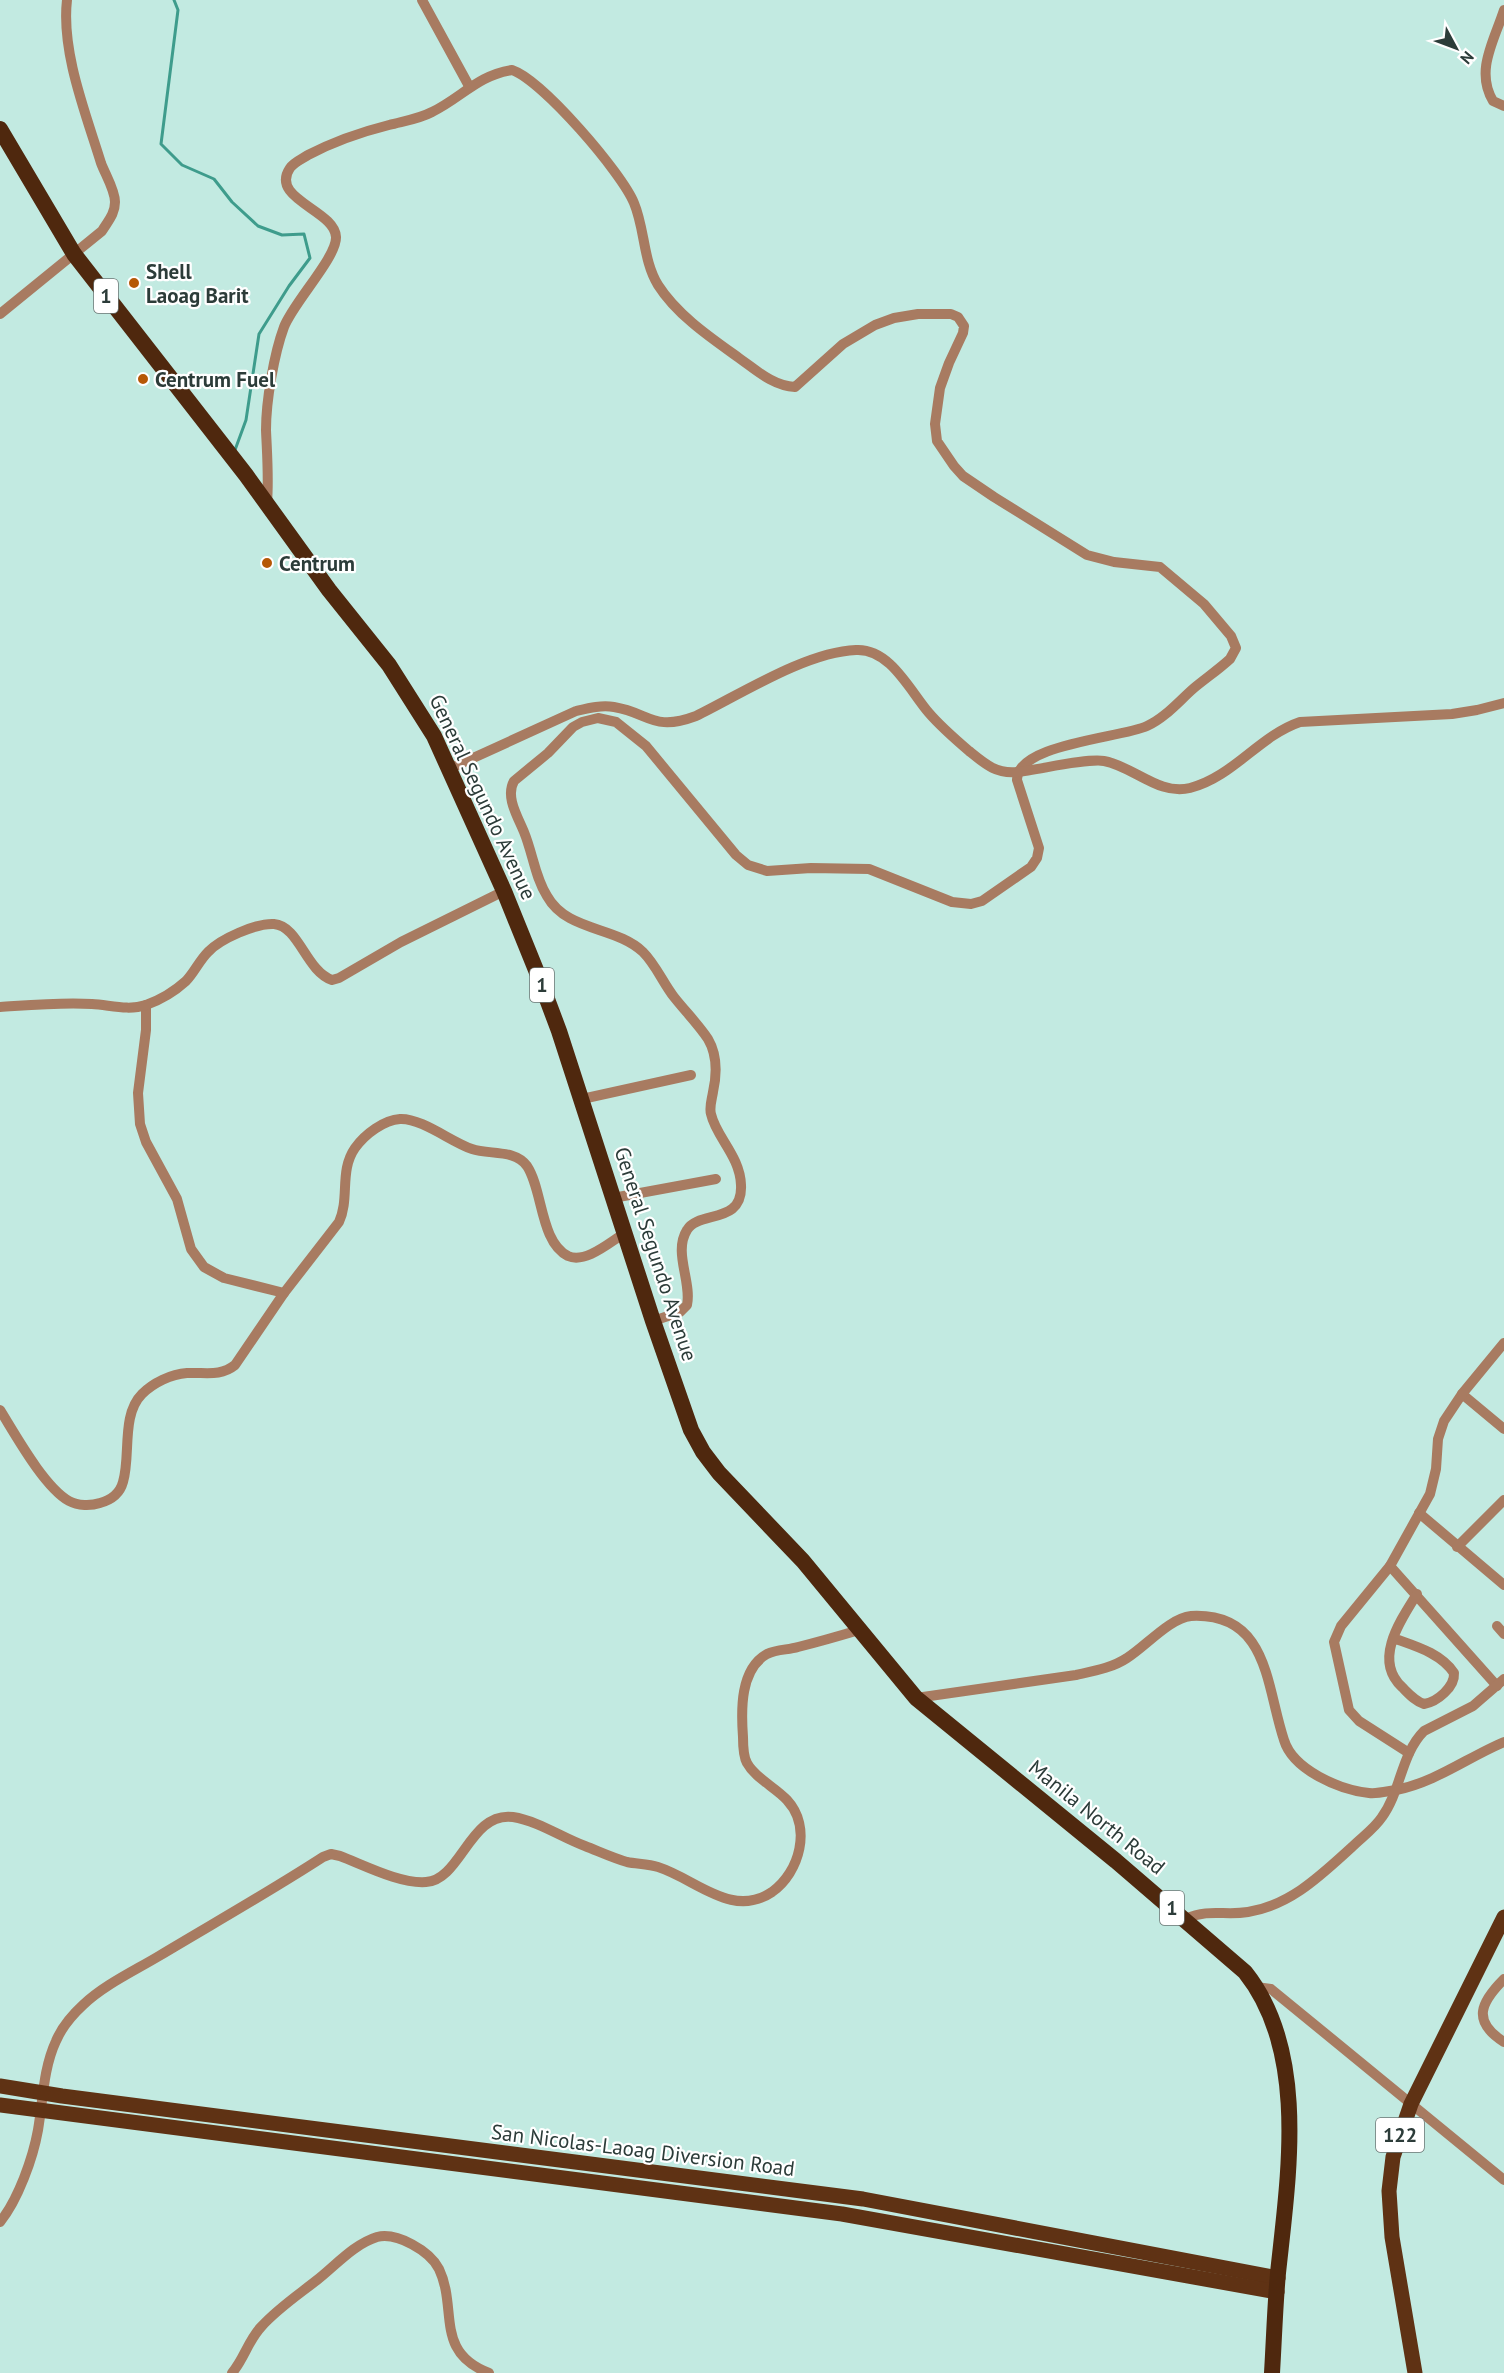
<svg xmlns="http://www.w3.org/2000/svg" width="1504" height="2373" viewBox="0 0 1504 2373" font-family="'PT Sans',sans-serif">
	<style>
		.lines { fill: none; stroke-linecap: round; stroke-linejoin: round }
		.stream { stroke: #3e9c8c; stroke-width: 3 }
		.minor { stroke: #a87b61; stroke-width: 10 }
		.primary { stroke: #5f3214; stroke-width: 15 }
		.trunk { stroke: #4f280e; stroke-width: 16 }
		.poi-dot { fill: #b65806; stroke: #fff; stroke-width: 2 }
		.labels { text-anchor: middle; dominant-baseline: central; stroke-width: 4.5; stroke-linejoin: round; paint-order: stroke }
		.shield { fill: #fff; stroke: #6b7674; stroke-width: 1.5 }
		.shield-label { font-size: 20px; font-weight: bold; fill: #2c3c39 }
		.poi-label { font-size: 21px; font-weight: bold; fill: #2c3c39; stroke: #fff; text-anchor: start }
		.street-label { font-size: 21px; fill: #2c3c39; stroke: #fff }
	</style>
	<rect width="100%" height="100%" fill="#c2eae1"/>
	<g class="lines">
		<polyline class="stream" points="174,0 178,10 161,144 182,165 214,179 232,202 258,226 282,235 304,234 310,258 289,286 259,334 246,420 235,450"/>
		<g class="minor">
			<polyline points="422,0 469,86"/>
			<path d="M1504,10C1494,41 1475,71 1493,101L1504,106"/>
			<path d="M0,314L102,231C108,221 115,214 115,202C115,190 105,174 101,163C86,114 61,52 67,0"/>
			<path d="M267,503C269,478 267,454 266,430C266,401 274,354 284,327C293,303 337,257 336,237C335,210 269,199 290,168C294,162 302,159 308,155C333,142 361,132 389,125C404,121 419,119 432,112C461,98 478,75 512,70C542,80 622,173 634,203C645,229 643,261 658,285C677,315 711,338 739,358C756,370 773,386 795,387L843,344L875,325L894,318L918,314H951L958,317L964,326L963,333L949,363L940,388L935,424L937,441L954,466L963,476L994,497L1087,555L1114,562L1160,567L1204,604L1231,636L1236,648L1230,659C1218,670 1206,678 1194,688C1179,701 1165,718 1147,726C1121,738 1016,744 1017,780L1039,848L1037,858L1031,867L982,901L971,904L952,902L869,869L811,868L767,871L748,865L736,855L646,746L616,722L598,718L582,722L573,727L548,753L514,781C505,797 518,817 524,832C533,854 535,877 547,896C567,932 616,926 643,952C656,965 663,983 674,997C685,1011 698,1024 708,1039C718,1056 717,1074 713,1092C712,1099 709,1107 711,1114C716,1137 740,1156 741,1185C743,1225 699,1210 687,1230C673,1252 692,1282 687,1305L680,1312L653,1321"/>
			<path d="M449,769L576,711C589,708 601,705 614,707C650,713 653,732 696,716C741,694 806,652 856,650C890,648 910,691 929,713C941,727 955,739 969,751C985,764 996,774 1017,772C1038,770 1086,758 1104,761C1133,766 1159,796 1190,788C1233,777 1259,736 1300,722L1452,714L1477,710L1504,703"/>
			<polyline points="146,1005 146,1030 138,1093 140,1124 146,1142 177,1199 191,1249 204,1267 224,1278 284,1293"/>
			<path d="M0,1007C30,1005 61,1002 92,1004C110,1005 128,1011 146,1005C160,1000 175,991 186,981C194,973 199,961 208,952C220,939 256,923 274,924C299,926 306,971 332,980L339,978L401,942L504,891"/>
			<polyline points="582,1099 691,1075"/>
			<polyline points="613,1198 716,1179"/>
			<polyline points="1462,1394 1504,1429"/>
			<path d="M0,1410C15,1434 44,1487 69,1501C78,1506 91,1506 100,1503C111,1500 120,1493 123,1482C131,1456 121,1415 142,1394C153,1383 171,1374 187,1373C205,1372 220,1377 235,1365L284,1293L339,1222C350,1198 339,1171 355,1148C365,1134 384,1120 400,1119C422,1118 451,1142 472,1149C489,1155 515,1149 527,1166C543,1190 540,1242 568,1256C586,1264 611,1241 625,1233"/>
			<polyline points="1419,1513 1504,1585"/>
			<polyline points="1457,1547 1504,1500"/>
			<polyline points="1390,1566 1497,1686"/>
			<polyline points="1497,1626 1504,1634"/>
			<path d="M1393,1638C1415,1646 1441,1653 1454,1673C1455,1687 1437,1702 1424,1704C1415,1701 1409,1694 1402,1687C1373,1660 1400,1621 1417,1594"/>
			<path d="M916,1698L1076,1675C1094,1671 1112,1668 1127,1658C1146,1646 1170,1618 1191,1616C1269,1612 1266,1687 1284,1740C1293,1770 1340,1790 1369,1793C1378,1794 1388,1791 1396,1790C1436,1782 1468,1757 1504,1742"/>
			<polyline points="1409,1753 1359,1721 1349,1710 1334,1642 1341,1626 1390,1566 1430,1494 1436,1469 1438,1439 1444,1421 1462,1394 1504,1343"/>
			<path d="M1185,1919C1211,1908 1223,1916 1248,1912C1291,1905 1321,1875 1352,1847C1362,1837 1374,1829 1382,1817C1401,1791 1401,1754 1424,1731L1473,1706L1504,1679"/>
			<path d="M1504,1979C1481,2002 1471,2021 1504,2042"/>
			<polyline points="1256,1987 1271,1989 1504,2180"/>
			<path d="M0,2222C18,2200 33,2158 38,2130C43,2101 43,2069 56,2041C62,2027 71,2016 83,2005C104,1985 134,1971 159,1956C214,1923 269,1892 323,1857L331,1854L340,1856C364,1865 400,1884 426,1882C461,1880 470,1811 513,1817C538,1821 561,1837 585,1846C598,1851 613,1858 627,1862C637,1864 648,1864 658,1867C696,1879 732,1919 772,1892C800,1872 812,1827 787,1800C775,1787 755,1778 747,1763C743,1756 743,1745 743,1737C741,1710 740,1669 767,1654C777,1649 788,1650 798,1647C818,1642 839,1636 859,1630"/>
			<path d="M232,2373C244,2359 248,2341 261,2327C277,2309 298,2295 317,2280C335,2266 354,2244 377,2237C397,2232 430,2251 439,2269C458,2309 434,2352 489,2373"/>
		</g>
		<g class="primary">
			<polyline points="0,2086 62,2096 863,2199 1278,2278"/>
			<polyline points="0,2105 842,2214 1277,2292"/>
			<polyline points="1415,2373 1392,2237 1389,2191 1393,2157 1411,2104 1504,1917"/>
		</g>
		<path class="trunk" d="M0,129L74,254L246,475L329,590L389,665L434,736L504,891L538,975L559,1031L653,1321L691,1430L703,1452L719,1473L803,1561L916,1698L1116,1861L1245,1972C1309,2052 1288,2178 1278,2273C1275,2306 1274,2340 1272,2373"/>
	</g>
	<g class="poi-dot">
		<circle cx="134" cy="283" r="6"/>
		<circle cx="143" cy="379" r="6"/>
		<circle cx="267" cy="563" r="6"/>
	</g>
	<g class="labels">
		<g class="shield">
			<rect x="94" y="279" width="24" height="34" rx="4.5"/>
			<rect x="530" y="968" width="24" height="34" rx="4.5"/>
			<rect x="1160" y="1891" width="24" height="34" rx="4.5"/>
			<rect x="1376" y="2118" width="48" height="34" rx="4.5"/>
		</g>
		<g class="shield-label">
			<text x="106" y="296">1</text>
			<text x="542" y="985">1</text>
			<text x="1172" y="1908">1</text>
			<text x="1400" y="2135">122</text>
		</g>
		<g class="poi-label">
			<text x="146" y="271">Shell<tspan x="146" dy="24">Laoag Barit</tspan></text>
			<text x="155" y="379">Centrum Fuel</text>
			<text x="279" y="563">Centrum</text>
		</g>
		<g class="street-label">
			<text transform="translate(483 797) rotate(65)">General Segundo Avenue</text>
			<text transform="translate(656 1254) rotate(72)">General Segundo Avenue</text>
			<text transform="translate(1097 1817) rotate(39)">Manila North Road</text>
			<text transform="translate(643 2150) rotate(7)">San Nicolas-Laoag Diversion Road</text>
		</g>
	</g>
	<g transform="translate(1456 48) rotate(131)" stroke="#ffffff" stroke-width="4.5" paint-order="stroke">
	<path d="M0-4.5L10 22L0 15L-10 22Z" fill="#2c3c39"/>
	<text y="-9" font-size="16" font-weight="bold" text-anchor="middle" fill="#2c3c39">N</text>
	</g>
</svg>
